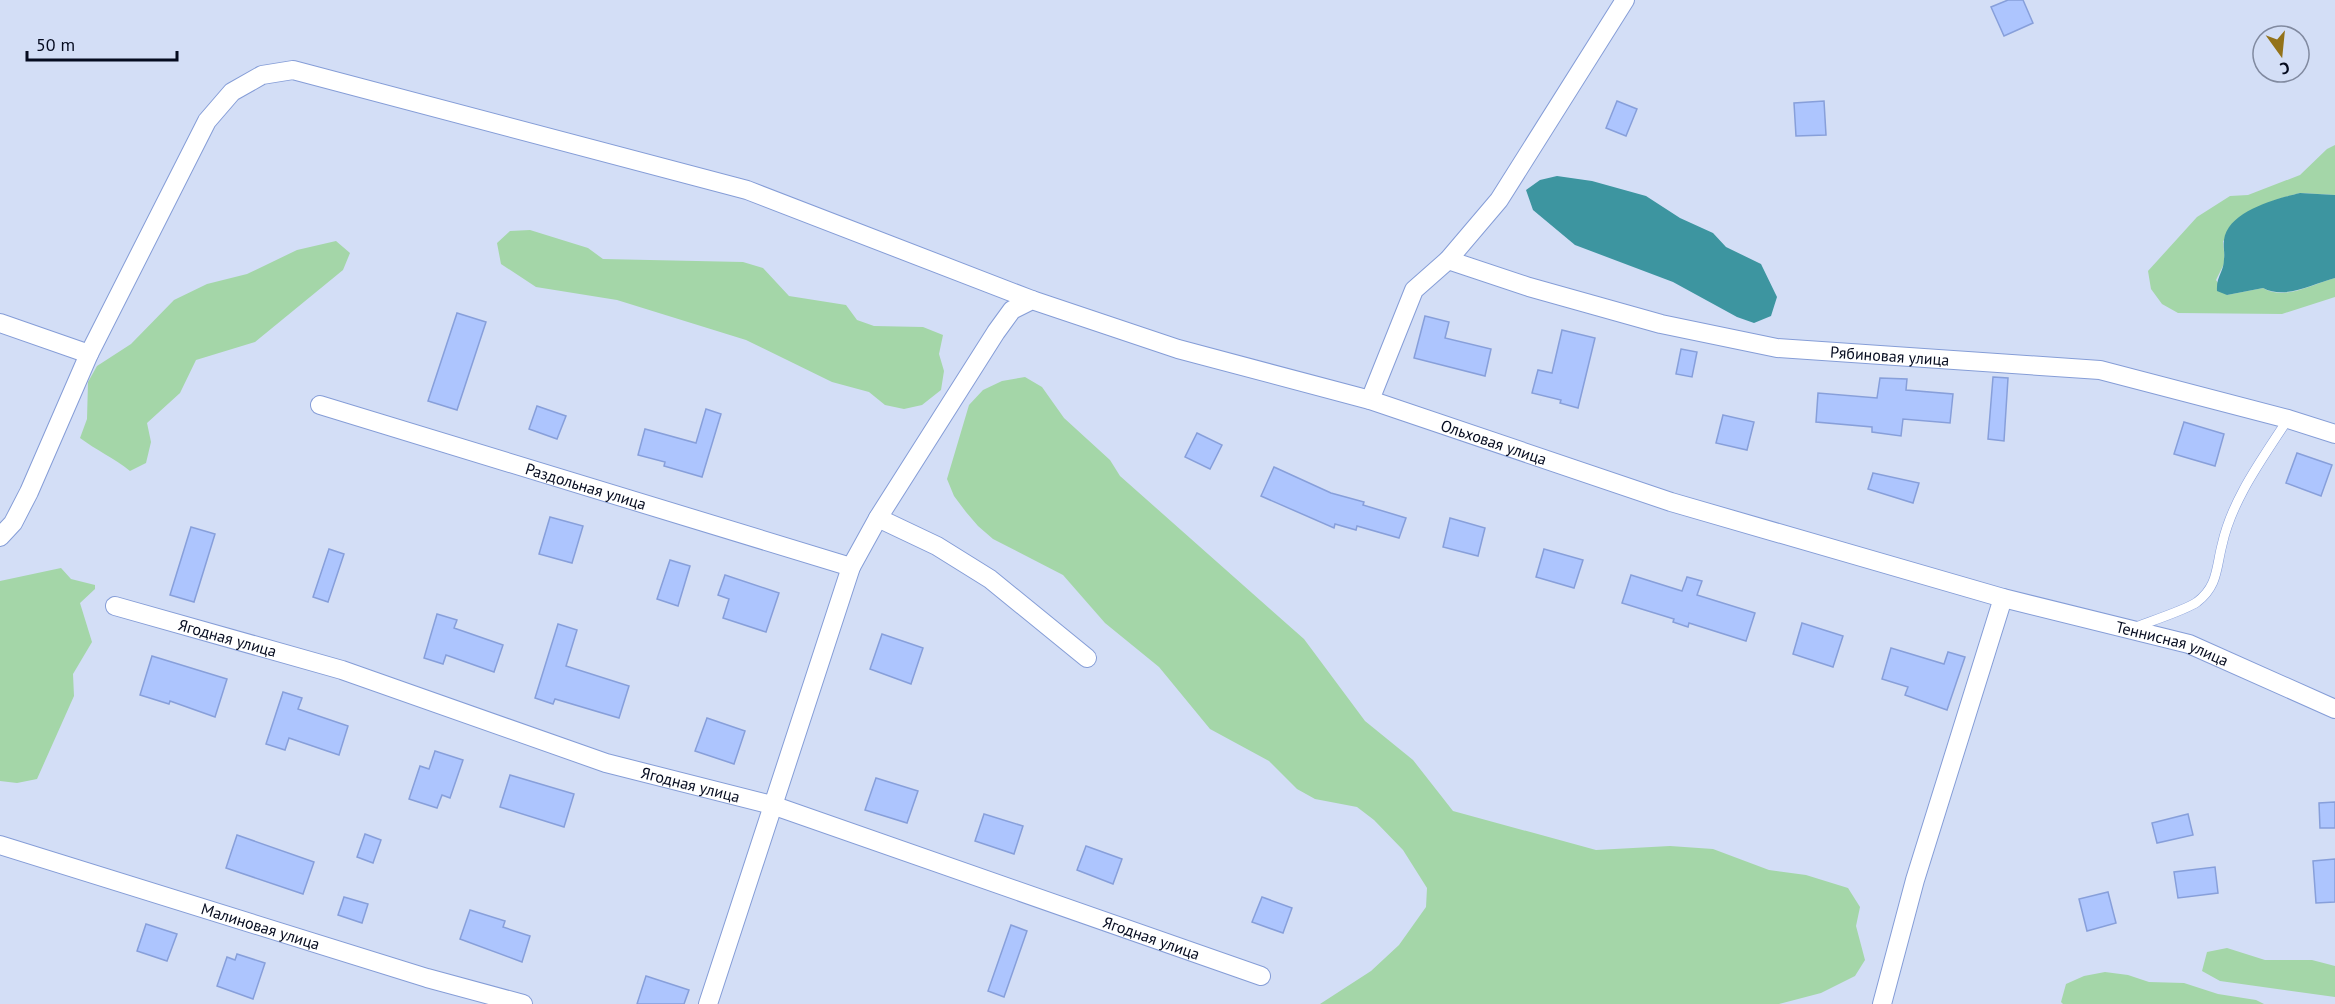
<svg xmlns="http://www.w3.org/2000/svg" width="2335" height="1004" viewBox="0 0 2335 1004" font-family="'PT Sans',sans-serif">
	<style>
		.green { fill: #a4d6a8 }
		.water { fill: #3d95a0 }
		.building { fill: #adc5fe; stroke: #879fda; stroke-width: 1.5 }
		.lines { fill: none; stroke-linecap: round; stroke-linejoin: round }
		.service-casing { stroke: #859dd7; stroke-width: 10 }
		.minor-casing { stroke: #859dd7; stroke-width: 20 }
		.service { stroke: #fff; stroke-width: 9 }
		.minor { stroke: #fff; stroke-width: 18 }
		.labels { text-anchor: middle; dominant-baseline: central; stroke-width: 4.5; stroke-linejoin: round; paint-order: stroke }
		.street-label { font-size: 16px; fill: #050b1f; stroke: #d3def6 }
	</style>
	<rect width="100%" height="100%" fill="#d3def6"/>
	<g class="green">
		<path d="M2335,145V195L2300,193L2278,199L2223,241L2225,262L2216,280L2227,295L2263,288C2285,301 2312,284 2335,278V297L2282,314L2178,313L2162,304L2151,289L2148,271L2197,217L2230,196L2248,195L2300,175L2327,149Z"/>
		<polygon points="530,230 588,248 603,259 743,262 763,268 789,296 846,305 857,320 874,326 923,327 943,335 939,354 944,371 941,390 922,405 904,409 885,405 869,392 832,382 746,340 617,300 536,287 501,264 497,243 510,231"/>
		<path d="M336,241L350,253L343,270L255,342L196,360L180,393L147,423L151,442L146,463L130,471C114,458 96,450 80,438L87,419L88,382L97,366L131,344L174,300L207,284L247,274L297,250Z"/>
		<polygon points="1025,377 1042,387 1064,418 1110,460 1120,476 1304,639 1365,721 1413,760 1453,811 1596,850 1670,846 1713,849 1769,870 1806,875 1848,888 1860,907 1856,926 1865,960 1855,976 1821,993 1779,1004 1320,1004 1371,971 1399,945 1426,907 1427,888 1403,850 1374,820 1357,807 1315,799 1297,789 1269,761 1210,729 1159,667 1105,623 1063,575 993,539 978,526 966,512 954,496 947,479 969,405 983,390 1002,381"/>
		<polygon points="61,568 71,579 95,585 95,589 80,603 92,642 73,674 74,696 37,779 17,783 0,781 0,581"/>
		<polygon points="2227,948 2265,960 2312,960 2335,966 2335,997 2220,981 2202,971 2207,952"/>
		<polygon points="2105,972 2128,975 2149,982 2184,983 2218,994 2256,1000 2264,1004 2063,1004 2061,1002 2066,984 2084,976"/>
	</g>
	<g class="water">
		<polygon points="1557,176 1592,181 1646,196 1680,218 1713,233 1726,247 1761,264 1777,297 1771,316 1754,323 1737,317 1673,282 1575,245 1533,210 1526,190 1540,180"/>
		<path d="M2300,193L2335,195V278C2312,284 2285,300 2263,288L2227,295L2217,291C2216,276 2224,272 2224,259C2225,253 2223,247 2224,240C2228,211 2276,199 2300,193Z"/>
	</g>
	<g class="building">
		<polygon points="2008,0 2023,0 2033,23 2004,36 1991,7"/>
		<polygon points="1617,101 1637,109 1626,136 1606,128"/>
		<polygon points="1824,101 1826,135 1796,136 1794,103"/>
		<polygon points="457,313 486,322 457,410 428,401"/>
		<polygon points="1425,316 1449,322 1445,338 1491,349 1485,376 1414,358"/>
		<polygon points="1562,330 1595,338 1578,408 1560,403 1561,400 1532,393 1538,370 1552,373"/>
		<polygon points="1681,349 1697,352 1692,377 1676,374"/>
		<polygon points="1993,377 2008,378 2004,441 1988,439"/>
		<polygon points="1880,378 1907,379 1906,390 1953,394 1950,423 1903,419 1901,436 1872,432 1872,427 1816,422 1818,393 1877,398"/>
		<polygon points="537,406 566,416 557,439 529,429"/>
		<polygon points="706,409 721,414 702,477 664,466 665,462 638,455 645,429 696,443"/>
		<polygon points="1723,415 1754,422 1747,450 1716,443"/>
		<polygon points="2184,422 2224,434 2215,466 2174,454"/>
		<polygon points="1197,433 1222,445 1210,469 1185,457"/>
		<polygon points="2297,453 2332,465 2321,496 2286,483"/>
		<polygon points="1274,467 1331,493 1364,502 1363,505 1406,518 1399,538 1357,526 1356,530 1335,524 1334,528 1261,496"/>
		<polygon points="1873,473 1919,483 1913,503 1868,489"/>
		<polygon points="550,517 583,526 572,563 539,554"/>
		<polygon points="1450,518 1485,528 1478,556 1443,547"/>
		<polygon points="191,527 215,534 194,602 170,595"/>
		<polygon points="329,549 344,554 328,602 313,597"/>
		<polygon points="1544,549 1583,560 1574,588 1536,577"/>
		<polygon points="670,560 690,566 678,606 657,599"/>
		<polygon points="725,575 779,593 766,632 723,618 729,599 718,595"/>
		<polygon points="1631,575 1682,591 1687,577 1702,581 1697,595 1755,613 1746,641 1689,623 1688,627 1673,622 1674,619 1622,603"/>
		<polygon points="437,614 457,620 454,628 503,645 494,672 446,655 443,664 424,658"/>
		<polygon points="1802,623 1843,636 1833,667 1793,654"/>
		<polygon points="558,624 577,630 566,666 629,686 619,718 555,699 553,704 535,698"/>
		<polygon points="882,634 923,648 911,684 870,669"/>
		<polygon points="1891,648 1944,664 1948,652 1965,657 1947,710 1905,695 1908,687 1882,679"/>
		<polygon points="152,656 227,679 215,717 170,701 169,704 140,695"/>
		<polygon points="283,692 302,698 298,709 348,726 339,755 289,738 285,750 266,744"/>
		<polygon points="707,718 745,731 734,764 695,751"/>
		<polygon points="435,751 463,760 450,798 442,795 437,808 409,799 420,766 429,769"/>
		<polygon points="510,775 574,794 564,827 500,807"/>
		<polygon points="876,778 918,791 907,823 865,810"/>
		<polygon points="2335,802 2335,828 2320,828 2319,803"/>
		<polygon points="984,814 1023,826 1014,854 975,841"/>
		<polygon points="2188,814 2193,835 2157,843 2152,823"/>
		<polygon points="365,834 381,840 373,863 357,857"/>
		<polygon points="237,835 314,862 303,894 226,868"/>
		<polygon points="1086,846 1122,859 1113,884 1077,870"/>
		<polygon points="2335,859 2335,902 2316,903 2313,861"/>
		<polygon points="2215,867 2218,893 2178,898 2174,872"/>
		<polygon points="2108,892 2116,923 2087,931 2079,899"/>
		<polygon points="344,897 368,904 362,923 338,915"/>
		<polygon points="1262,897 1292,908 1283,933 1252,922"/>
		<polygon points="470,910 505,921 503,927 530,936 522,962 460,939"/>
		<polygon points="146,924 177,934 167,961 137,951"/>
		<polygon points="1011,925 1027,931 1004,997 988,991"/>
		<polygon points="237,954 265,963 253,999 217,986 227,957 235,960"/>
		<polygon points="646,976 689,990 684,1004 637,1004"/>
	</g>
	<g class="lines">
		<g class="service-casing">
			<path id="service" d="M2133,628C2148,622 2186,610 2197,602C2218,586 2216,568 2222,545C2232,499 2263,458 2288,419"/>
		</g>
		<g class="minor-casing">
			<g id="minor">
				<path id="s1" d="M1448,260L1529,287L1661,324L1777,348L2100,370L2288,419L2335,434"/>
				<polyline points="0,323 89,354"/>
				<polyline points="1370,400 1414,290 1448,260 1499,200 1625,0"/>
				<path id="s2" d="M320,405L851,567"/>
				<polyline points="878,518 937,546 990,579 1087,658"/>
				<polyline points="0,537 13,523 29,492 89,354 207,121 232,92 262,75 293,70 747,190 1032,300"/>
				<path id="s3" d="M115,606L342,670L606,763L772,805L1261,976"/>
				<path id="s4" d="M0,845L427,978L523,1004"/>
				<path id="s5" d="M708,1004L851,567L878,518L996,332L1012,310L1032,300L1178,349L1370,400L1671,502L2003,598L2189,644L2335,709"/>
				<polyline points="1882,1004 1915,880 2003,598"/>
			</g>
		</g>
		<use href="#service" class="service"/>
		<use href="#minor" class="minor"/>
	</g>
	<g class="labels">
		<g class="street-label">
			<text stroke="none"><textPath href="#s1" startOffset="454">Рябиновая улица</textPath></text>
			<text stroke="none"><textPath href="#s5" startOffset="1269">Ольховая улица</textPath></text>
			<text stroke="none"><textPath href="#s2" startOffset="278">Раздольная улица</textPath></text>
			<text stroke="none"><textPath href="#s3" startOffset="117">Ягодная улица</textPath></text>
			<text stroke="none"><textPath href="#s5" startOffset="1977">Теннисная улица</textPath></text>
			<text stroke="none"><textPath href="#s3" startOffset="603">Ягодная улица</textPath></text>
			<text stroke="none"><textPath href="#s4" startOffset="273">Малиновая улица</textPath></text>
			<text stroke="none"><textPath href="#s3" startOffset="1089">Ягодная улица</textPath></text>
		</g>
	</g>
	<g transform="translate(2281 54) rotate(165)"><circle r="28" fill="#d3def6" stroke="#818aa0" stroke-width="1.5"/>
	<path d="M0-4.5L10 22L0 15L-10 22Z" fill="#937219"/>
	<text y="-9" font-size="16" font-weight="bold" text-anchor="middle" fill="#050b1f">С</text>
	</g>
	<path d="M27 51v9h150v-9" fill="none" stroke="#050b1f" stroke-width="3"/>
	<text x="36" y="51" font-size="18" fill="#050b1f" stroke="#d3def6" stroke-width="4.5" paint-order="stroke">50 m</text>
</svg>
